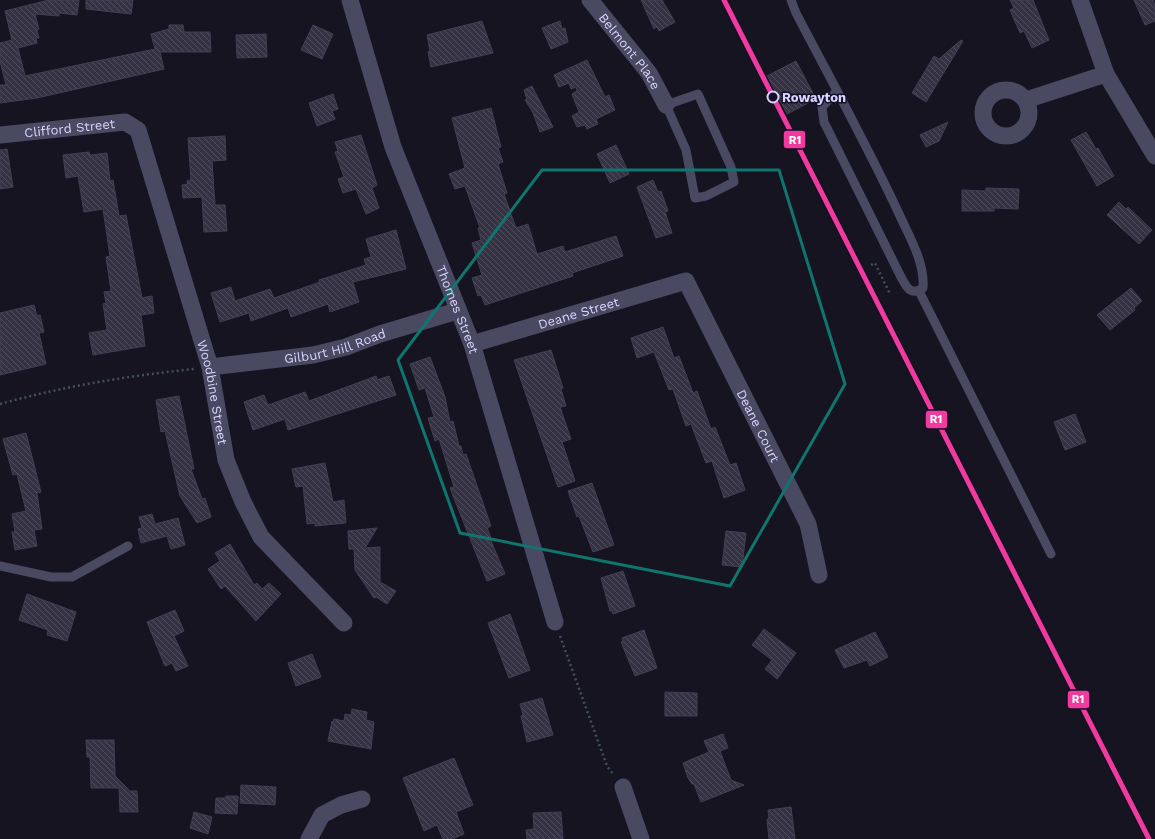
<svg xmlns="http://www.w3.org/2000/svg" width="1155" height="839" viewBox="0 0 1155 839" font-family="'Work Sans',sans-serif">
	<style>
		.building { fill: url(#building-back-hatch); stroke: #433f54 }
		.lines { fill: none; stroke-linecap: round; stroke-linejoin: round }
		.path { stroke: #44505f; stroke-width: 2.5; stroke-dasharray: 2 3; stroke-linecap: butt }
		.lane { stroke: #4a4962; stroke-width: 9 }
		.street { stroke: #4a4962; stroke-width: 17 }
		.rail-1-casing { stroke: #130f26; stroke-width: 8 }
		.rail-1 { stroke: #f13a9d; stroke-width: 5 }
		.marked { fill: none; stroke: #0f766e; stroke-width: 3; stroke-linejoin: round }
		.stop-dot { fill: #130f26; stroke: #d9d4ff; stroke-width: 2 }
		.labels { text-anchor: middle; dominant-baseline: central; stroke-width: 3; stroke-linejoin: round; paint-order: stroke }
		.street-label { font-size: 13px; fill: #d9d4ff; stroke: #130f26 }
		.stop-label { font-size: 13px; font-weight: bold; fill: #d9d4ff; stroke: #130f26; text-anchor: start }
		.line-badge { stroke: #130f26; stroke-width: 1.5 }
		.badge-label { font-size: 11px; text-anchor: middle; font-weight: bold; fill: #fff }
	</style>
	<defs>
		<pattern id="building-back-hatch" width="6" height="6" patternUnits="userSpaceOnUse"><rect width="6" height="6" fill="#343243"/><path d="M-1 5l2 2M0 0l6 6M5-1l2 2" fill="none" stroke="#514f5f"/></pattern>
	</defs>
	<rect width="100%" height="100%" fill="#161421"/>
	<g class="building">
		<polygon points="49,0 79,0 77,15 59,13 59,16 35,14 39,29 37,30 39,38 36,38 37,43 18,48 25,76 155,49 151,34 169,29 169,25 183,25 184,32 210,32 211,52 160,52 164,69 37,98 0,103 0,85 6,85 0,61 0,43 12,40 5,11"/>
		<polygon points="86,0 133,0 131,14 86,9"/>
		<polygon points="641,0 662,0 675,22 659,31 657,27 654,29"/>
		<polygon points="1010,0 1033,0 1049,40 1032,48 1024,31 1020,33 1010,10 1014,8"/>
		<polygon points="1134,0 1153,0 1155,6 1155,21 1145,25"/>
		<polygon points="482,21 493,53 431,67 428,52 430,51 427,35"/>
		<polygon points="560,21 562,29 565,28 568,42 551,49 542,28"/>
		<polygon points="313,25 333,34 322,59 301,50"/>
		<polygon points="266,34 267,57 237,58 236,35"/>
		<polygon points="961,40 963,41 926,102 912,93 934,56 939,59"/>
		<polygon points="587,60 605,97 609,95 615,110 596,119 598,124 587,129 585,125 577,127 572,116 579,112 572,94 577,91 576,87 571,89 569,83 559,87 554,75"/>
		<polygon points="796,61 816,99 787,114 767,76"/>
		<polygon points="532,86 553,127 540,132 533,113 525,100 527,99 524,90"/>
		<polygon points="333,94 338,109 332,111 335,119 317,126 309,103"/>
		<polygon points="491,108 501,147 498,148 503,162 498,164 507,193 504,194 516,228 528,224 537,254 563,246 565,252 616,236 623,256 572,273 573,276 485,305 481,295 478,296 472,278 482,275 472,243 481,240 478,228 480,228 465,186 455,189 449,174 465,168 452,118"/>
		<polygon points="948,122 939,141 926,147 920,135"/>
		<polygon points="1086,132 1096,149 1098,148 1114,176 1097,186 1071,140"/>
		<polygon points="361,135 377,185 372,188 379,208 366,214 356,189 343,193 338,179 344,177 335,152 338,151 335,142"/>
		<polygon points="225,136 226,160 212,161 215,205 225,205 227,231 204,232 202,197 183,198 182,185 188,184 187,181 191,180 188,138"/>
		<polygon points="616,145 629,174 610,183 597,154"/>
		<polygon points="7,149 13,187 0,189 0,150"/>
		<polygon points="89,152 90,155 107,153 110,181 113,180 119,216 126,215 142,298 152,296 154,313 141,315 145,346 93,355 89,333 107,330 103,304 106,303 104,292 111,291 106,257 110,256 103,209 84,212 78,176 66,178 63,155"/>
		<polygon points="653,180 658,192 661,191 668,211 665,212 672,233 656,238 637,187"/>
		<polygon points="986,188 1019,189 1018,209 994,208 994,211 962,211 962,190 986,191"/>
		<polygon points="1119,202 1126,209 1128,207 1152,230 1139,244 1107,215"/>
		<polygon points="396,230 406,269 353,282 359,302 330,312 328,304 291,317 288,308 251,321 249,313 220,322 211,293 231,287 235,301 270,289 274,298 320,282 319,280 366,265 364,259 371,257 366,239"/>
		<polygon points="1131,288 1142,301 1134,308 1135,310 1110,330 1097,315"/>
		<polygon points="34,305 37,316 40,315 44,332 39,333 46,364 0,375 0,313"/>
		<polygon points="663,327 674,358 679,356 693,393 697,391 711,429 715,427 730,465 736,463 745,490 724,498 712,461 706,463 691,424 686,426 673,389 669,390 654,352 637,358 631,338"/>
		<polygon points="551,350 563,388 561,389 566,406 560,407 571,439 562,442 575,481 558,487 514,360"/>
		<polygon points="430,357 445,397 450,422 453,421 459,446 461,446 463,455 466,454 491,526 487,528 492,540 491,541 505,574 487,581 450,488 454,487 439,439 435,441 428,418 434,417 425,388 419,390 410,364"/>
		<polygon points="376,376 377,380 389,376 396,395 288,430 285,419 253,430 244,402 264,395 268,405 305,392 309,401"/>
		<polygon points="179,396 194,469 191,469 202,499 205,498 211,517 197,523 180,496 165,431 161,432 156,400"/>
		<polygon points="1075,414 1086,442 1065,450 1054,422"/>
		<polygon points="26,433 41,492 37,493 42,529 34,530 37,546 15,550 12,532 15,532 12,514 26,511 17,474 13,475 3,439"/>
		<polygon points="325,463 333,502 344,500 346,523 315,526 315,523 307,524 303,486 296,487 292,469"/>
		<polygon points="592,483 614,545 593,552 579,516 577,517 568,491"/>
		<polygon points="152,514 155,524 178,518 185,545 171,549 167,536 141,543 138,529 142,528 139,517"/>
		<polygon points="377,528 365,548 380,547 380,582 396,591 387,604 376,597 374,598 355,570 354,549 349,549 348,531"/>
		<polygon points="726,531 746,533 742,567 722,565"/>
		<polygon points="230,544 254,585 257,583 262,589 269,583 281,594 256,621 225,586 221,589 208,569 220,561 215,553"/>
		<polygon points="623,571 635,606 613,614 612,611 610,611 601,578"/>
		<polygon points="27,594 76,612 67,641 47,635 48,630 19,620"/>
		<polygon points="175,610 184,631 174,636 188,666 176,671 172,663 165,666 147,622"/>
		<polygon points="510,614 530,670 509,678 488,623"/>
		<polygon points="764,629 796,653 777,679 765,669 772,660 752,645"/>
		<polygon points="644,630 657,668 635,676 621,642 623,642 622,638"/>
		<polygon points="875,632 888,657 870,666 867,660 844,668 835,650"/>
		<polygon points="312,654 321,677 296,686 288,663"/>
		<polygon points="665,692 697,693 697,716 665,716"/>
		<polygon points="542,698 553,735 527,742 521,716 523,715 520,704"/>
		<polygon points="352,709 367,712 366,720 374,722 371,749 328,741 332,721 333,722 334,719 344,721 345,714 351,715"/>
		<polygon points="723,734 728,748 720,751 731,780 744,785 701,802 694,784 692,784 688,778 683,763 709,752 704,741"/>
		<polygon points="86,740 114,740 115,776 130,791 137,791 138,812 120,812 119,788 91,788 90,757 87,757"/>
		<polygon points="454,758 473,805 456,812 464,834 452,839 443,839 437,825 424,831 403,778"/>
		<polygon points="241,785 276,787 275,805 240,803"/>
		<polygon points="226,796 238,796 237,814 215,813 216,798 226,798"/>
		<polygon points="791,807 795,839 769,839 767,819 769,819 768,810"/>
		<polygon points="194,812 212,817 208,834 190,828"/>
		<polygon points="561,812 563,839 527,839 526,830 534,829 533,813"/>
	</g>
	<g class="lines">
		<g class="path">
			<polyline points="871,265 875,263 890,294"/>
			<path d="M0,404C65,386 127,376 194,369"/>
			<polyline points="560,636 607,766 613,774"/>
		</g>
		<g class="lane">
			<path d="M791,0L796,13C831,80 868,147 900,216C910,238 925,263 923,288C910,297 906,286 900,275L824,122L822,107L837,91"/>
			<polygon points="698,94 731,167 734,182 706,196 695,198 686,150 666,105"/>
			<polyline points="919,291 1051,554"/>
			<polyline points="0,566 51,577 72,577 128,546"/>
		</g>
		<g class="street">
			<path id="s1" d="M350,0L393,147L472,344L555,622"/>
			<path id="s2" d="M590,0L649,73L666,105"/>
			<polyline points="1080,0 1106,74 1155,156"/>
			<circle cx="1006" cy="113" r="23"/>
			<polyline points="1026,100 1106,74"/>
			<path id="s3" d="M0,135L125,122L138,130L210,367L226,460L243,502L261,537L344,623"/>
			<path id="s4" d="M472,344L686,281L808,524L819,575"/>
			<path id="s5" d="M210,367L313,355L346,347L380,334L457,311"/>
			<polyline points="623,787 641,839"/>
			<polyline points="309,839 322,815 341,805 362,799"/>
		</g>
		<g class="rail-1-casing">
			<polyline id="rail-1" points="724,0 1149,839"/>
		</g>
		<use href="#rail-1" class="rail-1"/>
	</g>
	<path class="marked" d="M542,170H779L845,384L730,586L460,533L398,360Z"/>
	<circle class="stop-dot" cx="773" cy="97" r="5.5"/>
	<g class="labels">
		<g class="street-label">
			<text stroke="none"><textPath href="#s2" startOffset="65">Belmont Place</textPath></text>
			<text stroke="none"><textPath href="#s3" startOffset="70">Clifford Street</textPath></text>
			<text stroke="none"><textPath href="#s1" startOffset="328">Thomes Street</textPath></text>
			<text stroke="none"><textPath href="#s4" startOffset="111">Deane Street</textPath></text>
			<text stroke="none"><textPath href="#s5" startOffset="127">Gilburt Hill Road</textPath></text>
			<text stroke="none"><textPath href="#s3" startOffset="414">Woodbine Street</textPath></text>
			<text stroke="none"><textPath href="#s4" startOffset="385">Deane Court</textPath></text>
		</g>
		<g class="stop-label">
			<text x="782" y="97">Rowayton</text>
		</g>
	</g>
	<g class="line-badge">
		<rect x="783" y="130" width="23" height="19" rx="4" fill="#f13a9d"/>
		<rect x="925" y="410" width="23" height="19" rx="4" fill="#f13a9d"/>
		<rect x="1067" y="690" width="23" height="19" rx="4" fill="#f13a9d"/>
	</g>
	<g class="badge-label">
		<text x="795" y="144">R1</text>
		<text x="936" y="423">R1</text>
		<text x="1078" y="703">R1</text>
	</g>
</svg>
